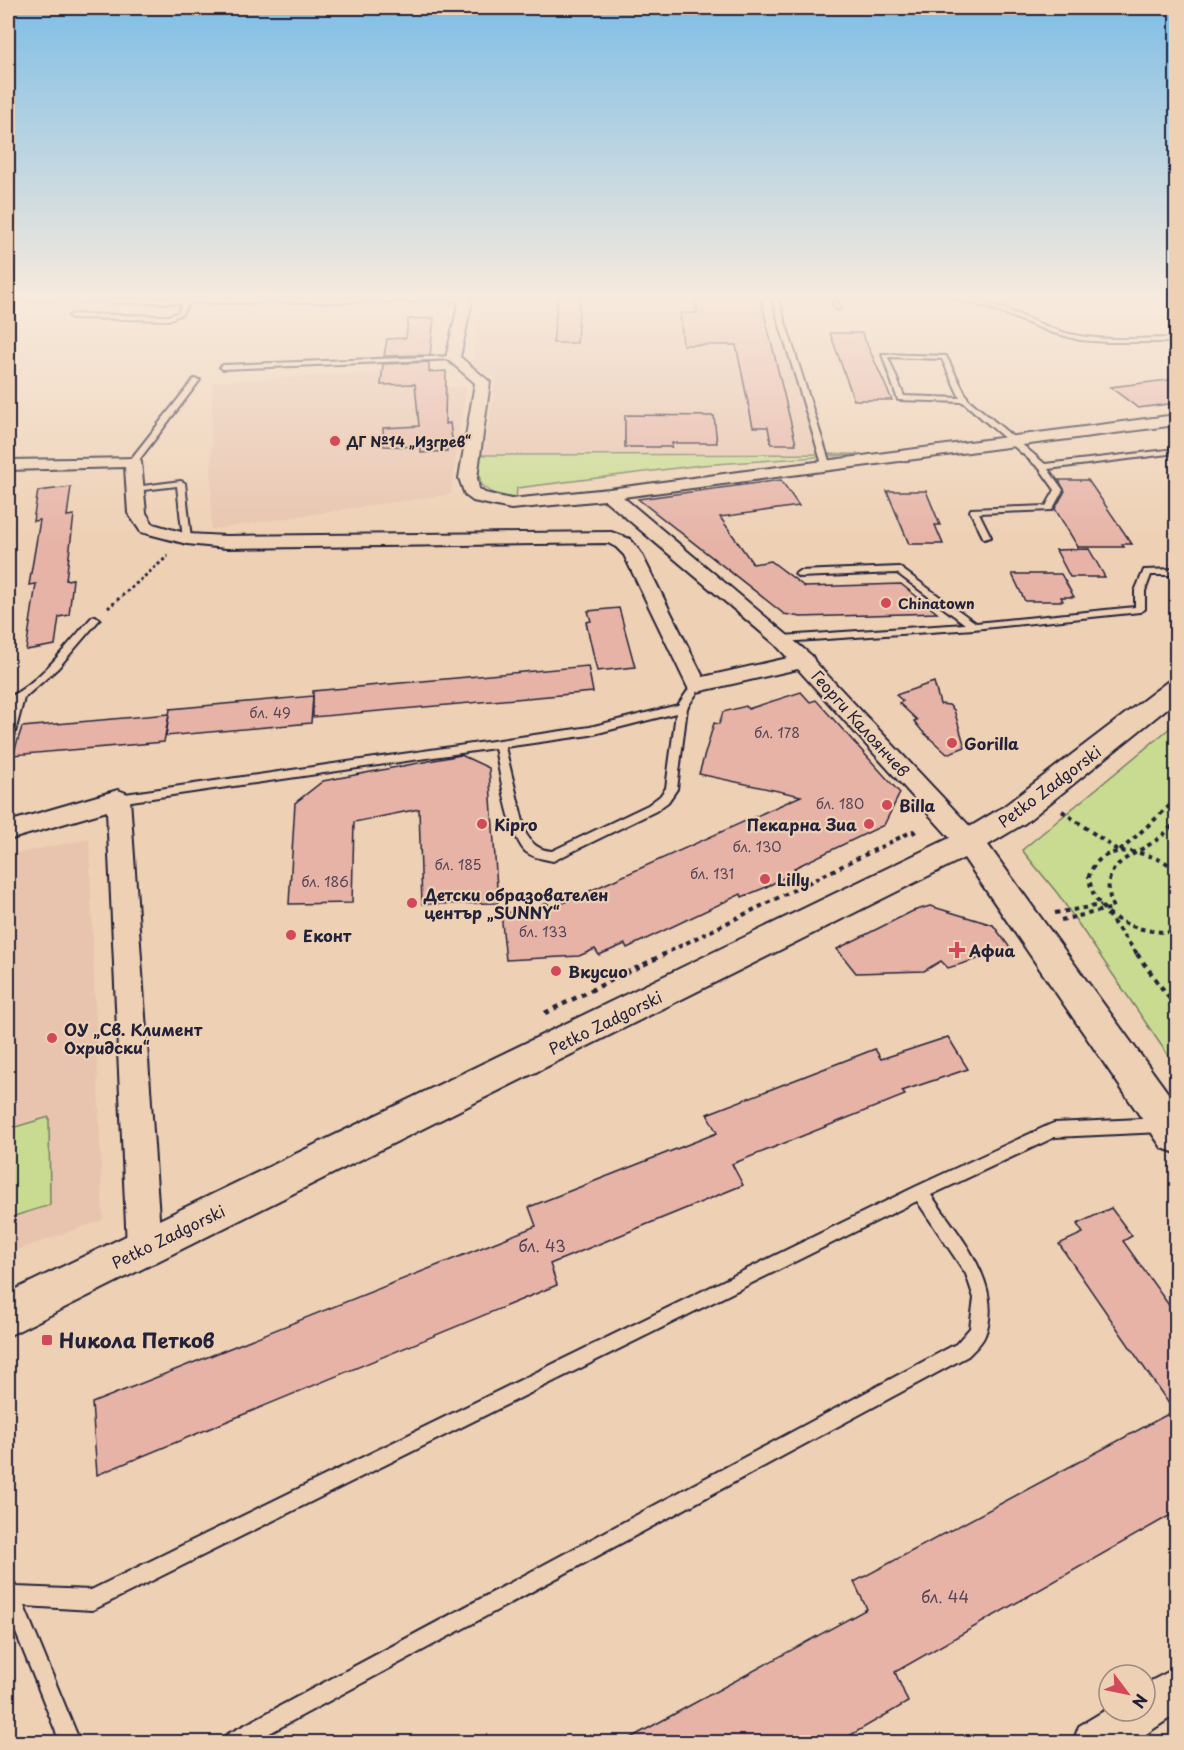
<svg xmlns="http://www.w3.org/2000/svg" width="1184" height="1750" viewBox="0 0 1184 1750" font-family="'Playpen Sans',sans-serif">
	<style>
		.built { fill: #e8c4ae }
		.green { fill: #c8db90; stroke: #757e66; stroke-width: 1.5 }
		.building { fill: #e7b3a7; stroke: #22223b; stroke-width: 1.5 }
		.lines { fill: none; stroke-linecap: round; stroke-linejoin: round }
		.service-casing { stroke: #22223b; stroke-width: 4 }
		.minor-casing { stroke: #22223b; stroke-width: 4 }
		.tertiary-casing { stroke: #22223b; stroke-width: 4 }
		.path-far3 { stroke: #22223b; stroke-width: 2; stroke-dasharray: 2 2; stroke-linecap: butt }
		.path-far2 { stroke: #22223b; stroke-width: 3; stroke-dasharray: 3 3; stroke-linecap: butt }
		.path-far1 { stroke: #22223b; stroke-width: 4; stroke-dasharray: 4.5 4.5; stroke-linecap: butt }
		.path { stroke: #22223b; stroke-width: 4.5; stroke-dasharray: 5 5; stroke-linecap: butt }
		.service { fill: #eed0b4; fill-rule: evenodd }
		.minor { fill: #eed0b4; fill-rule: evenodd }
		.tertiary { fill: #eed0b4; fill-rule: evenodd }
		.poi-dot { fill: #d1495b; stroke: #eed0b4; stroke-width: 2 }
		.labels { text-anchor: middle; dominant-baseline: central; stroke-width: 4.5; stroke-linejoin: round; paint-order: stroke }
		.far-poi-label { font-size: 14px; font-weight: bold; fill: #22223b; stroke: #eed0b4; text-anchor: start }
		.number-label { font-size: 14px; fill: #534656 }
		.street-label { font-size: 16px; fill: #22223b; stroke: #eed0b4 }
		.poi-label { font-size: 16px; font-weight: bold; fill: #22223b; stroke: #eed0b4; text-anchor: start }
		.near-number-label { font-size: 16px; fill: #534656 }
		.near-poi-label { font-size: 20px; font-weight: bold; fill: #22223b; stroke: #eed0b4; text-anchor: start }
	</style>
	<rect width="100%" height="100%" fill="#eed0b4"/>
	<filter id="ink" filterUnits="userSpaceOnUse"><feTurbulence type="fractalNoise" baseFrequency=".0167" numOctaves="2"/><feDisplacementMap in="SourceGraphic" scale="12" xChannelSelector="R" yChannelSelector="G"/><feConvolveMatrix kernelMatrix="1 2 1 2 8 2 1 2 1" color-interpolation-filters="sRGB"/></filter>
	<g filter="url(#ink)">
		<g class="built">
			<polygon points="478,296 714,296 718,341 787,343 818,454 484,454 496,379 472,366"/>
			<polygon points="420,370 419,388 466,387 451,494 211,529 212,382"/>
			<polygon points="89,839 103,1220 8,1253 8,855"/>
		</g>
		<g class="green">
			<polygon points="862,454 701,465 517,488 516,499 496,495 481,485 476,455"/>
			<polygon points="1176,723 1176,1067 1058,894 1022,850"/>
			<polygon points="49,1117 50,1205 8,1218 8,1129"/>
		</g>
		<g class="building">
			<polygon points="558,296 580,296 577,343 553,343"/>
			<polygon points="695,296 760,296 796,444 771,444 768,427 753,427 736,345 683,345 680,313 697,313"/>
			<polygon points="434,318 430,355 384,356 387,339 406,338 408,319"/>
			<polygon points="830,333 862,333 892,400 854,400"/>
			<polygon points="429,362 429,372 446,371 445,424 450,423 453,447 447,447 447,451 421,453 421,447 384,446 383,428 419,426 415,384 381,385 383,364"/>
			<polygon points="1176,379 1176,403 1138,408 1110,387"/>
			<polygon points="625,415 714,416 717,443 672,443 672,447 625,447"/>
			<polygon points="781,480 799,506 720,517 753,564 771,561 805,587 901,584 937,613 801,617 784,614 638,499"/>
			<polygon points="1059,480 1088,480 1132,544 1122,544 1124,547 1078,547 1055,509 1065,491"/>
			<polygon points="71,487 67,516 74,515 66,580 73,579 69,615 59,617 55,645 26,650 36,584 29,585 40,520 33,521 38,491"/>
			<polygon points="887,491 926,491 940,525 935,525 943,544 909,544"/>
			<polygon points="1089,549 1105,577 1070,577 1056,550"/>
			<polygon points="1012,574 1061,574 1074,597 1061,597 1063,601 1025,601"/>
			<polygon points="619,608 635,667 597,671 586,622 591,621 588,611"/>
			<polygon points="588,666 593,692 313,717 313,691"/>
			<polygon points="934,682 940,704 949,705 954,710 965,747 947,754 922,731 914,721 917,720 899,703 903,701 896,695"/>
			<polygon points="801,692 810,702 816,700 900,793 884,825 794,868 797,871 764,888 742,897 741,894 627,948 625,944 599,955 595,949 579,956 506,960 501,913 529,911 547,903 552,908 801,796 699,774 714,723 719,724 723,712 746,706 748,709"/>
			<polygon points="313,696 311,723 166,736 170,709"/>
			<polygon points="169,714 164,742 13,755 22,727"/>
			<polygon points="461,755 489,768 498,903 422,904 419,809 354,822 352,903 289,904 295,803 323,781"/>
			<polygon points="930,906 993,925 1011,949 948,968 941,961 924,971 856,973 837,949 913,911"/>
			<polygon points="948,1037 968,1069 902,1091 905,1095 732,1164 743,1185 550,1264 557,1285 97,1475 92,1403 536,1226 529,1207 717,1133 707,1114 875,1049 881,1059"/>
			<polygon points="1111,1208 1132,1236 1123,1241 1176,1315 1176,1512 895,1672 908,1702 837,1743 621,1743 867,1609 854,1582 1174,1411 1059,1244 1083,1233 1077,1224"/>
		</g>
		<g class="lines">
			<g class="service-casing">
				<g id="service">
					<polygon points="771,296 777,296 830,464 829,466 822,464"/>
					<polygon points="829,296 835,296 840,309 836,309"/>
					<path d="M946,296C987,294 1030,324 1070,334C1104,342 1141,338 1176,338V342H1107L1080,340L1050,332L992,309Z"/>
					<polygon points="465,298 468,300 467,301 189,303 182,314 169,320 72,318 69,316 72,314 168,316 178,312 183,303 78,302 77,301 80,299"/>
					<path d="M882,354L946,356L968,399L1045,464L1176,449V453L1048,469L1063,490L1052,510L979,513L991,537L984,539L970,511L971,509L1046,506L1055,490L1040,469L963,402L898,400ZM888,357L942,359L960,398L904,396Z"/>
					<polygon points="453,356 455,357 455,359 223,369 220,367 223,365"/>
					<polygon points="194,379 200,380 136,464 130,464 130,460"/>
					<polygon points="181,481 185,483 191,539 187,542 183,539 177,486 135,491 131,489 135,487"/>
					<polygon points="899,567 976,623 1135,607 1135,591 1144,570 1176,569 1176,575 1151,575 1145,591 1145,609 1140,612 974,629 782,642 777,639 782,636 965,624 897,573 799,577 795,574 799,571"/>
					<path d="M95,616L100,619L58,668L24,698L13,740L8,744V722L12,704L8,705V698C42,680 66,646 92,617Z"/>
					<path d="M697,682L702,685L687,708L677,789L668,802L656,811L553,861C544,859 534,858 526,852C509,837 500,772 495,748L118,803L112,799L118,795L590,727L678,705L693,683ZM676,713L666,788L660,796L648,805L552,851C539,850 533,845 526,834L505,747L590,735Z"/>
					<path d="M1162,1118L1167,1120L1169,1125L1167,1130L1162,1132L1055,1137L931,1195C957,1233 1005,1284 985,1335C982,1343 974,1350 968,1356L253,1742H223L226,1735L956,1344L970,1328L974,1298L966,1274L917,1201L99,1607L92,1610L24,1606L80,1742H60L8,1613V1582L15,1584L16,1587L91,1590L915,1187L1049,1125L1054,1123Z"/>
				</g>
			</g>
			<g class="minor-casing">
				<g id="minor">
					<polygon points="460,296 473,296 460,357 490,382 477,478 479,489 485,493 511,499 609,489 1176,415 1176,425 623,497 812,656 815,662 978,835 981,842 978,849 969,851 960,849 798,669 697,692 689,690 624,555 616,547 608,543 226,548 187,544 141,532 128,513 125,467 8,470 8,460 139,458 141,462 146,513 153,524 188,534 226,536 611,532 630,539 641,553 703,677 788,658 775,644 605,500 511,509 473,501 465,495 459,478 475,383 446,358"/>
					<polygon points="118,790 126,793 130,799 161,1247 156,1259 144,1264 132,1259 127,1247 107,811 8,840 8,822"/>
					<polygon points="1176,1668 1176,1714 1134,1742 1073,1742 1079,1726 1109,1708 1109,1711 1145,1711 1145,1684"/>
				</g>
			</g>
			<g class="tertiary-casing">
				<polygon id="tertiary" points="1176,679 1176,701 1025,823 988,845 1176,1104 1176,1153 1162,1148 964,858 8,1336 8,1293 958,834 1003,807 1167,682"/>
			</g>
			<polyline class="path-far3" points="8,302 62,301"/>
			<polyline class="path-far2" points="108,608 168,556"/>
			<g class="path-far1">
				<polyline points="1062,811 1120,852"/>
				<polyline points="1120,851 1176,800"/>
				<path d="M1176,869C1152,852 1102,837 1089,876C1093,919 1139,934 1176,932"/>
				<polyline points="1055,913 1101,905"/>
				<polyline points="1107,914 1138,955"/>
				<path d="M1061,920L1113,908C1098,865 1124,861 1155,841C1163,836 1169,829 1176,822"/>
				<polyline points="662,955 913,831 918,837"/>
			</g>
			<g class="path">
				<polyline points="1137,954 1176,1007"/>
				<polyline points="545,1013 665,954"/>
				<polyline points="8,1273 17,1269"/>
			</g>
			<use href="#service" class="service"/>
			<use href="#minor" class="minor"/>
			<use href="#tertiary" class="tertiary"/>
		</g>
	</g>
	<linearGradient id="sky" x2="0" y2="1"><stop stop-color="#7fbee6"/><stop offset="0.55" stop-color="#f7eadd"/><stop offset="1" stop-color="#f7eadd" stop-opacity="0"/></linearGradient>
	<rect width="1184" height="541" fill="url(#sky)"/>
	<g class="poi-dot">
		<circle cx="335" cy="441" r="6"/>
		<circle cx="886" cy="603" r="6"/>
		<circle cx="952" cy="743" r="6"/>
		<circle cx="887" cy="805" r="6"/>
		<circle cx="482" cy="824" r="6"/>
		<circle cx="869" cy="824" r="6"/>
		<circle cx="765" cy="879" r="6"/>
		<circle cx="412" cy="903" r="6"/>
		<circle cx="291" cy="935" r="6"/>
		<path d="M954 941h6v6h6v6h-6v6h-6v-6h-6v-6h6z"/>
		<circle cx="556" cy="971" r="6"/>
		<circle cx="52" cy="1038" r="6"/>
		<rect x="41" y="1334" width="12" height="12" rx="3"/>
	</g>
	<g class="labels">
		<g class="far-poi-label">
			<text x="347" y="441">ДГ №14 „Изгрев“</text>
			<text x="898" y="603">Chinatown</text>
		</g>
		<g class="number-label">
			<text x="270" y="712">бл. 49</text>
			<text x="777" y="732">бл. 178</text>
			<text x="840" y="803">бл. 180</text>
			<text x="757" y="846">бл. 130</text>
			<text x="458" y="864">бл. 185</text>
			<text x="712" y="873">бл. 131</text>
			<text x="325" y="881">бл. 186</text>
			<text x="543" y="931">бл. 133</text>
		</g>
		<g class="street-label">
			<text transform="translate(861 723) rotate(48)">Георги Калоянчев</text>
			<text transform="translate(1049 786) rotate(-37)">Petko Zadgorski</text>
			<text transform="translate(605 1022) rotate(-26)">Petko Zadgorski</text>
			<text transform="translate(168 1236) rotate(-26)">Petko Zadgorski</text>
		</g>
		<g class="poi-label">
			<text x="964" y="743">Gorilla</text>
			<text x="899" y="805">Billa</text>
			<text x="494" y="824">Kipro</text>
			<text x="857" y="824" text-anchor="end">Пекарна Зиа</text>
			<text x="777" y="879">Lilly</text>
			<text x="424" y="894">Детски образователен<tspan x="424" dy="18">център „SUNNY“</tspan></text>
			<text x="303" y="935">Еконт</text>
			<text x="969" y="950">Афиа</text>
			<text x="568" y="971">Вкусио</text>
			<text x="64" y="1029">ОУ „Св. Климент<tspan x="64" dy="18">Охридски“</tspan></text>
		</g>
		<g class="near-number-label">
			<text x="542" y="1245">бл. 43</text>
			<text x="945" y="1596">бл. 44</text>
		</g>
		<g class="near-poi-label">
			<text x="59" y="1340">Никола Петков</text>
		</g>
	</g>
	<rect width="1184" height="1750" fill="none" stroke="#eed0b4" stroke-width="30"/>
	<rect x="15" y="15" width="1154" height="1720" fill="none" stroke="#22223b" stroke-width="2" filter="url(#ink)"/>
	<g transform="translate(1127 1693) rotate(122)"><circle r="28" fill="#eed0b4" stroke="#9c8a84" stroke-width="1.5"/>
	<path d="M0-4.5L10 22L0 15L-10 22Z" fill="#d1495b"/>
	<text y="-9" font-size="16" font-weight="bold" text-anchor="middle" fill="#22223b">N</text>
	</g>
</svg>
